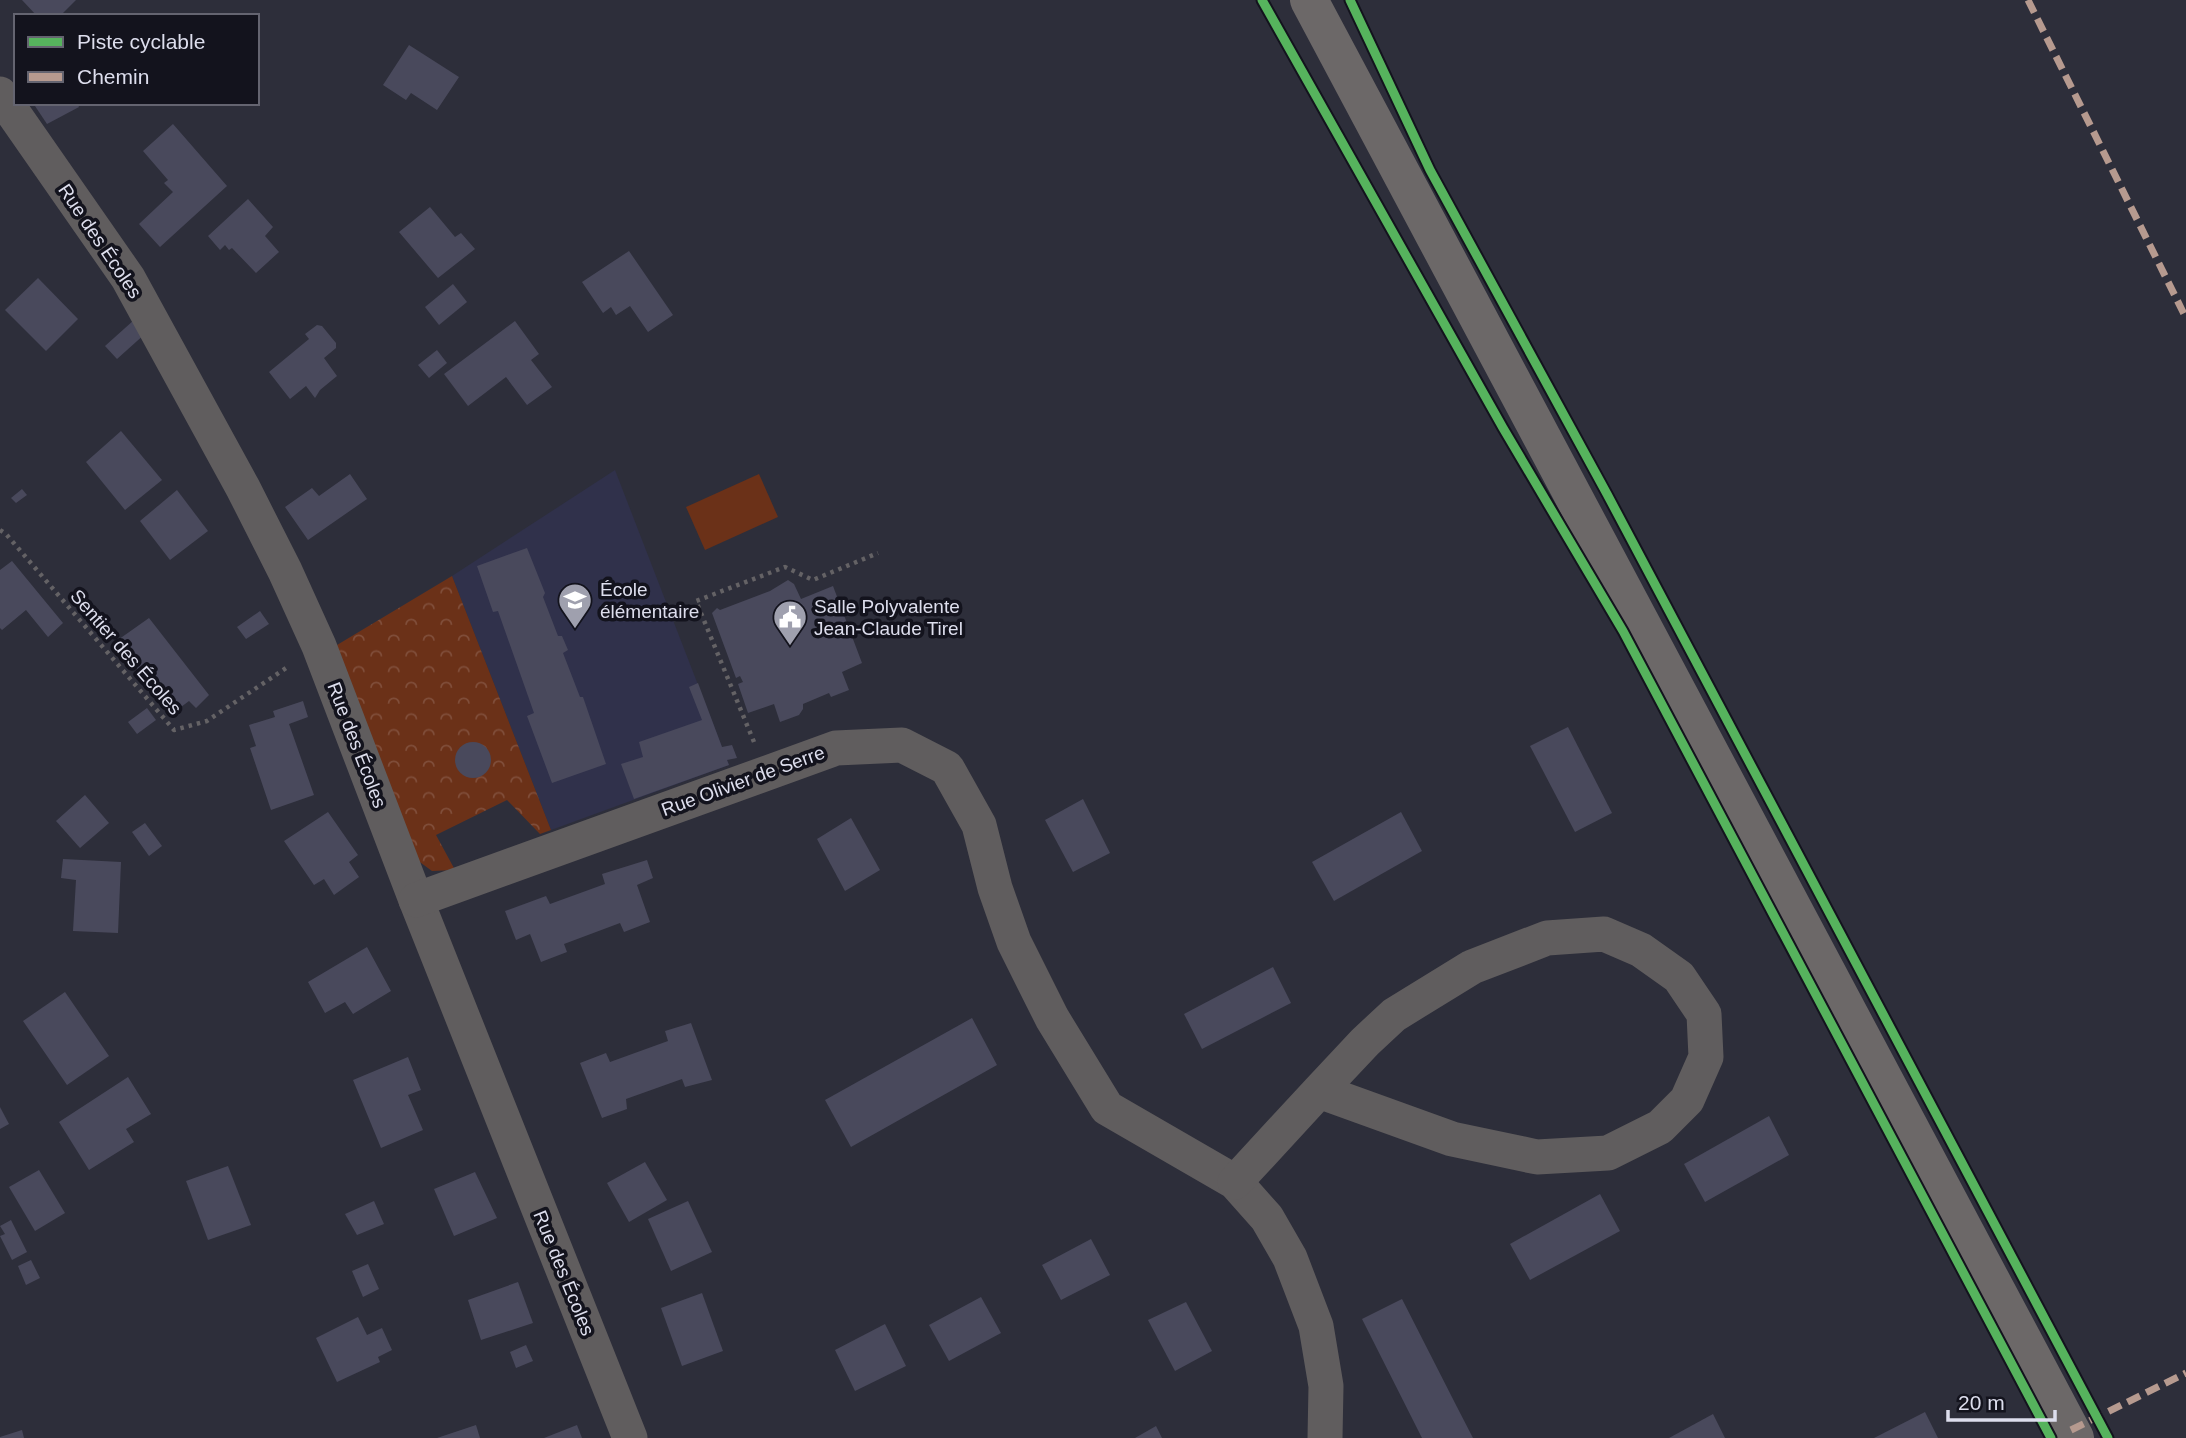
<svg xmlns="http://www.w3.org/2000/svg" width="2186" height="1438" viewBox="0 0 2186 1438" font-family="Arial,sans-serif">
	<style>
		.built { fill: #30314b }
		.park { fill: url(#park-crowns) }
		.pitch { fill: #6b3118 }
		.building { fill: #49495c }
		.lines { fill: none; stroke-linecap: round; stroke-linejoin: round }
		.path { stroke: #646265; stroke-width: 4.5; stroke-dasharray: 3.5 5; stroke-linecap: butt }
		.street { stroke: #605d5e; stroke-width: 35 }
		.secondary { stroke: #6c6868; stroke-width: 38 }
		.quiet { stroke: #b69a8f; stroke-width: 7; stroke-dasharray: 14 7; stroke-linecap: butt }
		.cycleway-casing { stroke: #13131d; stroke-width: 13 }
		.cycleway { stroke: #56b35d; stroke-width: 9 }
		.labels { text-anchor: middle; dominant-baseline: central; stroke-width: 7; stroke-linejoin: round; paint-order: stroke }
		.street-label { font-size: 19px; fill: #dddeed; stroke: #13131d }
		.poi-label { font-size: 19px; fill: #dddeed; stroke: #13131d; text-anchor: start }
	</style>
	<defs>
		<pattern id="park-crowns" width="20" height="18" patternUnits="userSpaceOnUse" patternTransform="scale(1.75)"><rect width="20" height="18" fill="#6b3118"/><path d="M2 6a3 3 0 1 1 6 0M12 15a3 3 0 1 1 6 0" fill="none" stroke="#804e3a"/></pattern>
	</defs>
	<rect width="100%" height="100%" fill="#2d2e3a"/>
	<polygon class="built" points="615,470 729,765 551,830 452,576"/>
	<polygon class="park" points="452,576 551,830 540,834 507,800 436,835 455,870 432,871 413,857 337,645"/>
	<polygon class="pitch" points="759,474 778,517 705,550 686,507"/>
	<g class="building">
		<polygon points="22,0 76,0 60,16 37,16"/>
		<polygon points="409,45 459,77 437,110 411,93 406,100 383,85"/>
		<polygon points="33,103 77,103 79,107 47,124"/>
		<polygon points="173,124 227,186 160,247 139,224 173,192 164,183 168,180 143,151"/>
		<polygon points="248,199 273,227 265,236 279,252 256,273 232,248 229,250 225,245 220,250 208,236"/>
		<polygon points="430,207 455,237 461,233 475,249 438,278 399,232"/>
		<polygon points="629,251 673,315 648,332 630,306 616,315 611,307 603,313 582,282"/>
		<polygon points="38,278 78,319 46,351 5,310"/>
		<polygon points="453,284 467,302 439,325 425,307"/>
		<polygon points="134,320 146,333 117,359 105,346"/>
		<polygon points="515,321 539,354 531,360 552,387 527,405 506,377 468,406 444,374"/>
		<polygon points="317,325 322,326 336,343 336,348 324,358 337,376 320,390 315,398 306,386 290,399 269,372 309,339 305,334"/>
		<polygon points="437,350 447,363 429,378 418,365"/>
		<polygon points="121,431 162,480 125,510 86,462"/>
		<polygon points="350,474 367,499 308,540 285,507 312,488 319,496"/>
		<polygon points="22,489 27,495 16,503 11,498"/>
		<polygon points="177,490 208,531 170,560 140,521"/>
		<polygon points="527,548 545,593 543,597 558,636 562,636 568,650 563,653 580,697 583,697 606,764 552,783 527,716 534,713 498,611 493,612 477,566"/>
		<polygon points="12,561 63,623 48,637 26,610 2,630 0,628 0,570"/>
		<polygon points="788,580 794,584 801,599 833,586 862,663 842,672 849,690 831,697 829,693 803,704 803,709 799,715 780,722 774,704 748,713 738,684 743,682 740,676 736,678 712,613 717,608 720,610 770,591"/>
		<polygon points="260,611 269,624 246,639 237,627"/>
		<polygon points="149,618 209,695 196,708 189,701 173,713 115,642"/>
		<polygon points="698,683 722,747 732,745 737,758 727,760 729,765 634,799 621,764 643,757 639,742 702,720 689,687"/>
		<polygon points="303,701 308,717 289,724 314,795 271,810 250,748 256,746 249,725 275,717 273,711"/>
		<polygon points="147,708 156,720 137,734 128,722"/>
		<polygon points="1568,727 1612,813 1575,832 1530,746"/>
		<circle cx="473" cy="760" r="18"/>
		<polygon points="85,795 109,823 80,848 56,821"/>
		<polygon points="1083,799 1110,853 1073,872 1045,820"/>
		<polygon points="328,812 358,855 349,862 359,877 334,895 324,879 314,885 284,841"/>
		<polygon points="1401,812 1422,851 1334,901 1312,862"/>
		<polygon points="851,818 880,870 845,891 817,839"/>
		<polygon points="145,823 162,846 149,856 132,832"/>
		<polygon points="63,859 121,862 118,933 73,931 76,880 61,878"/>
		<polygon points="647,860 653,878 637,885 650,922 624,932 620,923 564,944 567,952 541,962 530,934 516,940 505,911 546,896 550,904 605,884 602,874"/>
		<polygon points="367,947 391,991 353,1014 345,1002 325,1013 308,982"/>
		<polygon points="1273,967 1291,1003 1202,1049 1184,1014"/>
		<polygon points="65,992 109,1056 67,1085 23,1021"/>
		<polygon points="972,1018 997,1065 851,1147 825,1100"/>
		<polygon points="691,1023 712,1080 685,1087 682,1079 626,1099 627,1109 602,1118 580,1063 606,1053 610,1062 668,1041 665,1031"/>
		<polygon points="408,1057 421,1090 408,1095 423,1130 381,1148 353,1080"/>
		<polygon points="128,1077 151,1114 126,1129 134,1142 89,1170 59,1122"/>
		<polygon points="0,1107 9,1124 0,1129"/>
		<polygon points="1769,1116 1789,1155 1705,1202 1684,1164"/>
		<polygon points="645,1162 667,1200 629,1222 607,1183"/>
		<polygon points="228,1166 251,1225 208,1240 186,1181"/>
		<polygon points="39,1170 65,1213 35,1231 9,1187"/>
		<polygon points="475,1172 497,1218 454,1236 434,1189"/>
		<polygon points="1600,1194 1620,1231 1530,1280 1510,1244"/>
		<polygon points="374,1201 384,1224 357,1235 345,1214"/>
		<polygon points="688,1201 712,1252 671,1271 648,1219"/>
		<polygon points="11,1220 27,1252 12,1260 0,1236 5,1234 0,1226"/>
		<polygon points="1091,1239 1110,1275 1061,1300 1042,1265"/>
		<polygon points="31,1260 40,1278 26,1285 18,1266"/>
		<polygon points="368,1264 379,1289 363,1297 352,1271"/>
		<polygon points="518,1282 533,1323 481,1340 468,1300"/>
		<polygon points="702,1293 723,1351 682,1366 661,1308"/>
		<polygon points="981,1297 1001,1333 949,1361 929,1325"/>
		<polygon points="1402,1299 1457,1407 1473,1438 1422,1438 1362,1319"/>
		<polygon points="1186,1302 1212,1351 1175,1371 1148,1320"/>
		<polygon points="358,1317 367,1335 382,1328 392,1350 378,1357 380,1362 337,1382 316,1338"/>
		<polygon points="885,1324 906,1366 855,1391 835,1350"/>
		<polygon points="526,1345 533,1361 516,1368 510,1352"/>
		<polygon points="1925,1412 1938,1438 1874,1438"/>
		<polygon points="1713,1414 1725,1438 1669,1438"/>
		<polygon points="476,1425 480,1438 437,1438"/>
		<polygon points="577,1425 582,1438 544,1438"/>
		<polygon points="1156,1426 1162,1438 1135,1438"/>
		<polygon points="22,1430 24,1438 0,1438 0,1437"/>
	</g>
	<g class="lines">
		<g class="path">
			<polyline points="0,530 6,534 174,730 207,721 289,666"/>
			<polyline points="754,742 696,601 785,567 813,580 878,553"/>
		</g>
		<g class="street">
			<polyline points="0,94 128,278 243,488 285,571 319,646 416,900 630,1438"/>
			<polyline points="416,900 836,748 902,745 947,768 979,825 995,888 1014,942 1052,1018 1107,1108 1235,1182 1267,1218 1290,1258 1316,1326 1326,1386 1325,1438"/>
			<polyline points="1235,1182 1319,1091 1365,1042 1394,1015 1472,967 1547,938 1604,934 1641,950 1679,977 1704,1014 1706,1057 1687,1100 1660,1127 1608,1153 1537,1157 1452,1139 1319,1091"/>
		</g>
		<polyline class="secondary" points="1309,0 2075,1438"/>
		<g class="quiet">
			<polyline points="2028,0 2186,318"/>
			<polyline points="2071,1430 2186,1373"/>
		</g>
		<g class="cycleway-casing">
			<g id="cycleway">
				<polyline points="1262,0 1503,428 1623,631 2051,1438"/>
				<polyline points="1350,0 1430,170 1607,494 2108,1438"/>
			</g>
		</g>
		<use href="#cycleway" class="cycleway"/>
	</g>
	<defs>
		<g id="school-pin" transform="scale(1.75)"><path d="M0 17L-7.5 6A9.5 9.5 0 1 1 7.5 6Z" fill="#9fa0ae" stroke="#13131d"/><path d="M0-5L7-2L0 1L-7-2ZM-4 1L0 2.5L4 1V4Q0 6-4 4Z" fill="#fff"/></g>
		<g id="civic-pin" transform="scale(1.75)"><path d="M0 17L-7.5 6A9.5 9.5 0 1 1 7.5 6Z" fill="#9fa0ae" stroke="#13131d"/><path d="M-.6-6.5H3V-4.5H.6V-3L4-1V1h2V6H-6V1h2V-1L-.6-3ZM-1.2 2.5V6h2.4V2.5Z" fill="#fff"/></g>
	</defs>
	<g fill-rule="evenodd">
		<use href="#school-pin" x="575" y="600"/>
		<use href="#civic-pin" x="790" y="617"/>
	</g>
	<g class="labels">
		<g class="street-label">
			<text transform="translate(100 241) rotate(56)">Rue des Écoles</text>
			<text transform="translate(126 652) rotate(49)">Sentier des Écoles</text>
			<text transform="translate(357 745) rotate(69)">Rue des Écoles</text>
			<text transform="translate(743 781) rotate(-20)">Rue Olivier de Serre</text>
			<text transform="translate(564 1273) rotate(68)">Rue des Écoles</text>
		</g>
		<g class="poi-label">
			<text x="600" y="589">École<tspan x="600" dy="22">élémentaire</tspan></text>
			<text x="814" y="606">Salle Polyvalente<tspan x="814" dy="22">Jean-Claude Tirel</tspan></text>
		</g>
	</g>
	<rect x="14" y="14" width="245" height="91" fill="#13131d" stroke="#646470" stroke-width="2"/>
	<rect x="28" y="37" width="35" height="10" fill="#56b35d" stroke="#646470" stroke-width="2"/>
	<text x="77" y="49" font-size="21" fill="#dddeed">Piste cyclable</text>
	<rect x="28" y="72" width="35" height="10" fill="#b69a8f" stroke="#646470" stroke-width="2"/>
	<text x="77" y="84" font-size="21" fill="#dddeed">Chemin</text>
	<path d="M1948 1410v10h107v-10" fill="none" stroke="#dddeed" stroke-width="3.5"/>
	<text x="1958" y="1410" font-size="21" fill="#dddeed" stroke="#13131d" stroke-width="5" paint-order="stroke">20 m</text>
</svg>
